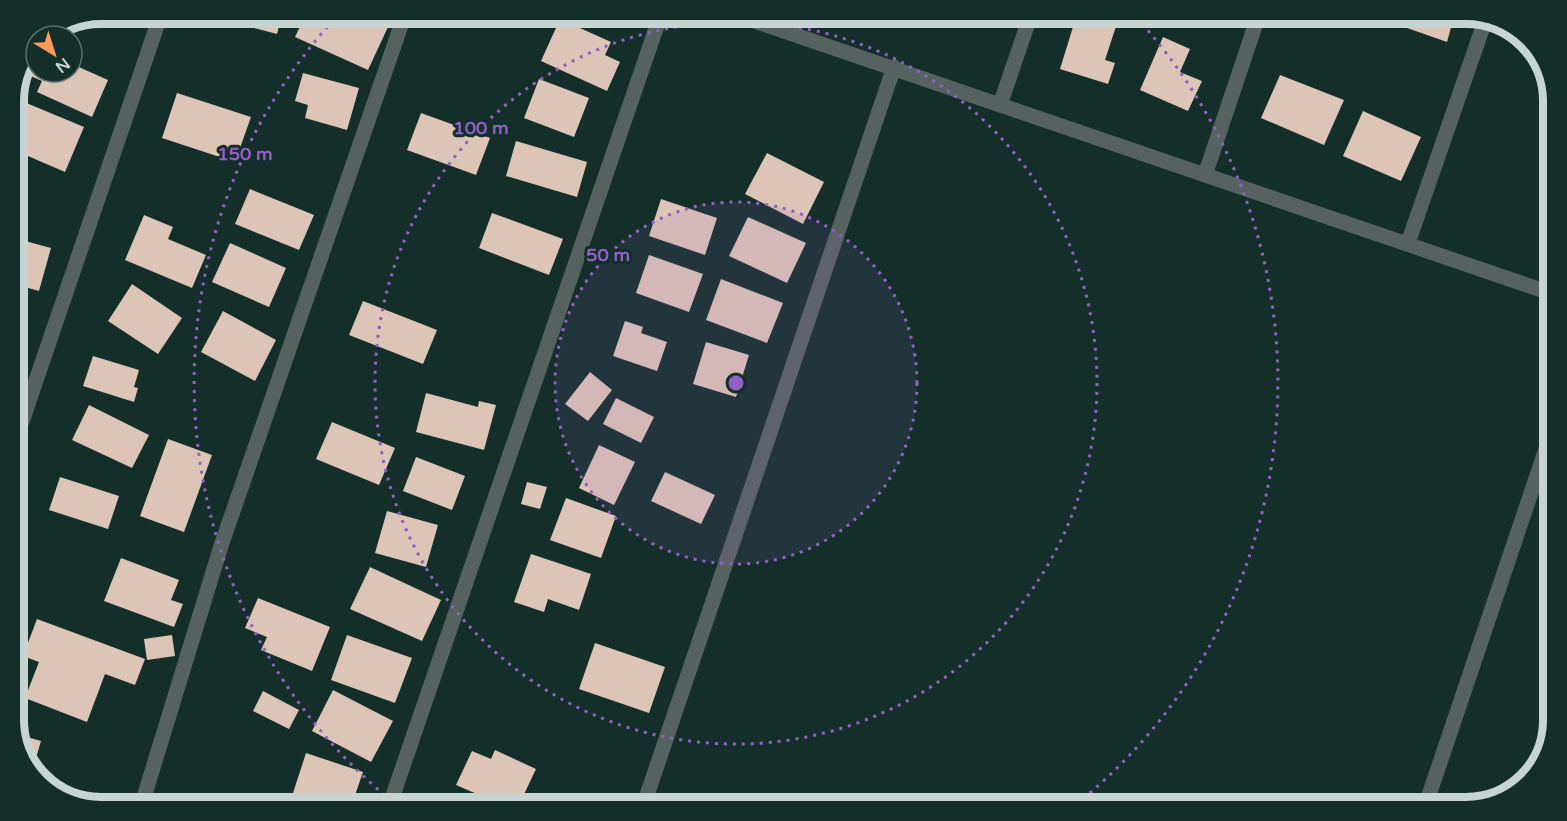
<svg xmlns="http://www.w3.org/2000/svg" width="1567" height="821" viewBox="0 0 1567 821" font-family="'Varela Round',sans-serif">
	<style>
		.building { fill: #dcc4b6 }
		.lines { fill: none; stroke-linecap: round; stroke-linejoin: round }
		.minor { stroke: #566260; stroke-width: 15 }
		.ring { fill: none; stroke: #925fc5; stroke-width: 3; stroke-dasharray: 3 6 }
		.rim { fill: none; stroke: #c6d5d2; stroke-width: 8 }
		.centre { fill: #925fc5; stroke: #142f2a; stroke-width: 3 }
		.ring-label { font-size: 18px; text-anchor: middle; font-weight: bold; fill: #925fc5; stroke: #142f2a; stroke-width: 6; stroke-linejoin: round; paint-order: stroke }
	</style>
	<rect width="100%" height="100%" fill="#142f2a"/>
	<g class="building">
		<polygon points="212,14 282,14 277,34 211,17"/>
		<polygon points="306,14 359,14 388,27 368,70 295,37"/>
		<polygon points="1077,14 1120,14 1105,60 1115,63 1108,84 1060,69"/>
		<polygon points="1393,14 1442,14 1440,20 1452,24 1447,42 1390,22"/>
		<polygon points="560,19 611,42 605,55 620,62 607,91 541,61"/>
		<polygon points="1163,37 1190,49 1180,72 1202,81 1188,111 1140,90"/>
		<polygon points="36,47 36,72 72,72 72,64 108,80 92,117 37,92 42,81 24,73"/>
		<polygon points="303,73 359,88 347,130 305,118 308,105 295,101"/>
		<polygon points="1280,75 1344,100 1324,145 1261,118"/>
		<polygon points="539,79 589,98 574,137 524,118"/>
		<polygon points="177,93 251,117 235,162 162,138"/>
		<polygon points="24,102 84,127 65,172 14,150 14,127"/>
		<polygon points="1363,111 1421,137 1401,181 1343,156"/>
		<polygon points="421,113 490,138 476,175 407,150"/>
		<polygon points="516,141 587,162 577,197 506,176"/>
		<polygon points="767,153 824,182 803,224 745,194"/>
		<polygon points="250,189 314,215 299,250 235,224"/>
		<polygon points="661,199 717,218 705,255 649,236"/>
		<polygon points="492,213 563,239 549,275 479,248"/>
		<polygon points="144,215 173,227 168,239 206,255 192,288 125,260"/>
		<polygon points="748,217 806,243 787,283 729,256"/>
		<polygon points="14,238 51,248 39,291 14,284"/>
		<polygon points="230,243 286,268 269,307 212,282"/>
		<polygon points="649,255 703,274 689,312 636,293"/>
		<polygon points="721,279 783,303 767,343 706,320"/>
		<polygon points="132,284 182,318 158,354 108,321"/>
		<polygon points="363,301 437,330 423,364 349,335"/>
		<polygon points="14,309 28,315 14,350"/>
		<polygon points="223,311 276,340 255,381 201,352"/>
		<polygon points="625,321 643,327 641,333 667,342 657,371 613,356"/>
		<polygon points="706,342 749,355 736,397 693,384"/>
		<polygon points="93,356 139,370 134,387 138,388 134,402 83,386"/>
		<polygon points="590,372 612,390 588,421 565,404"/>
		<polygon points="426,393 478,407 479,401 496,405 484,450 416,432"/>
		<polygon points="616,398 654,417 641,443 603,424"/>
		<polygon points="89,405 149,435 132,468 72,440"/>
		<polygon points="332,422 395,448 379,485 316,459"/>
		<polygon points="168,439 212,455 184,532 140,516"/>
		<polygon points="599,445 635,462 614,505 579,488"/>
		<polygon points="416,457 465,476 452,510 403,491"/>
		<polygon points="665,472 715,495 701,524 651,501"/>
		<polygon points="60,477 119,496 108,529 49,510"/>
		<polygon points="527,482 547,487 540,509 521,504"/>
		<polygon points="566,498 616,516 601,558 550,540"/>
		<polygon points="387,511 438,525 426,567 375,553"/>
		<polygon points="531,554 591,574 579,610 548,599 544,612 514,602"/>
		<polygon points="121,558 179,580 171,600 183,604 174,627 104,601"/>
		<polygon points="370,567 441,600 422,641 350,609"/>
		<polygon points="258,598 330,627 312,671 261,650 267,637 245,628"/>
		<polygon points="37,619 145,659 135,685 105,674 87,722 25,698 39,662 23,656"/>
		<polygon points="172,635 175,656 147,660 144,639"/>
		<polygon points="347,635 412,658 395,703 331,680"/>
		<polygon points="595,643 665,667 649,713 579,689"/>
		<polygon points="333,690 393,721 371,762 312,731"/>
		<polygon points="263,691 299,710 289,729 253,711"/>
		<polygon points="16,734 41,741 32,772 28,769"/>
		<polygon points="495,750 536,769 518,807 507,807 456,785 472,751 491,759"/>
		<polygon points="306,753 363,772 351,807 317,807 291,799"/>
		<polygon points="184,798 204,807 179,807"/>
	</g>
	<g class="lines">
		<g class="minor">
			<polyline points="734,14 1553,294"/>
			<polyline points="1000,105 1031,14"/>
			<polyline points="1205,175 1259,14"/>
			<polyline points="1408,243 1486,18"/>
			<polyline points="14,445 161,14"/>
			<polyline points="141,807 221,546 405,14"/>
			<polyline points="389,807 661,14"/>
			<polyline points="643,807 894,67"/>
			<polyline points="1425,807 1553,428"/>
		</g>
	</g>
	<circle cx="736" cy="383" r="181" fill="#925fc5" fill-opacity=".12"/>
	<g class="ring">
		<circle cx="736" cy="383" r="181"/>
		<circle cx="736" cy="383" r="361"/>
		<path d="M399 807A542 542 0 0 1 336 17M1136 17A542 542 0 0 1 1073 807"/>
	</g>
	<path d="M0 0H1567V821H0ZM101 24H1466A77 77 0 0 1 1543 101V720A77 77 0 0 1 1466 797H101A77 77 0 0 1 24 720V101A77 77 0 0 1 101 24Z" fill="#142f2a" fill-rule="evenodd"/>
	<path class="rim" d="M101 24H1466A77 77 0 0 1 1543 101V720A77 77 0 0 1 1466 797H101A77 77 0 0 1 24 720V101A77 77 0 0 1 101 24Z"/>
	<circle cx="736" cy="383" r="9" class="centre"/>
	<g class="ring-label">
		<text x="481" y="134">100 m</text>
		<text x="245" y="160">150 m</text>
		<text x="608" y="261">50 m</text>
	</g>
	<g transform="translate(54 54) rotate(142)"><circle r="28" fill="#142f2a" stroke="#5b716d" stroke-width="1.5"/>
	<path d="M0-4.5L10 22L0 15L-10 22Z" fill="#fe9b59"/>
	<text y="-9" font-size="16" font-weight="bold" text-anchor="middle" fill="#c6d5d2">N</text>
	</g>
</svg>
